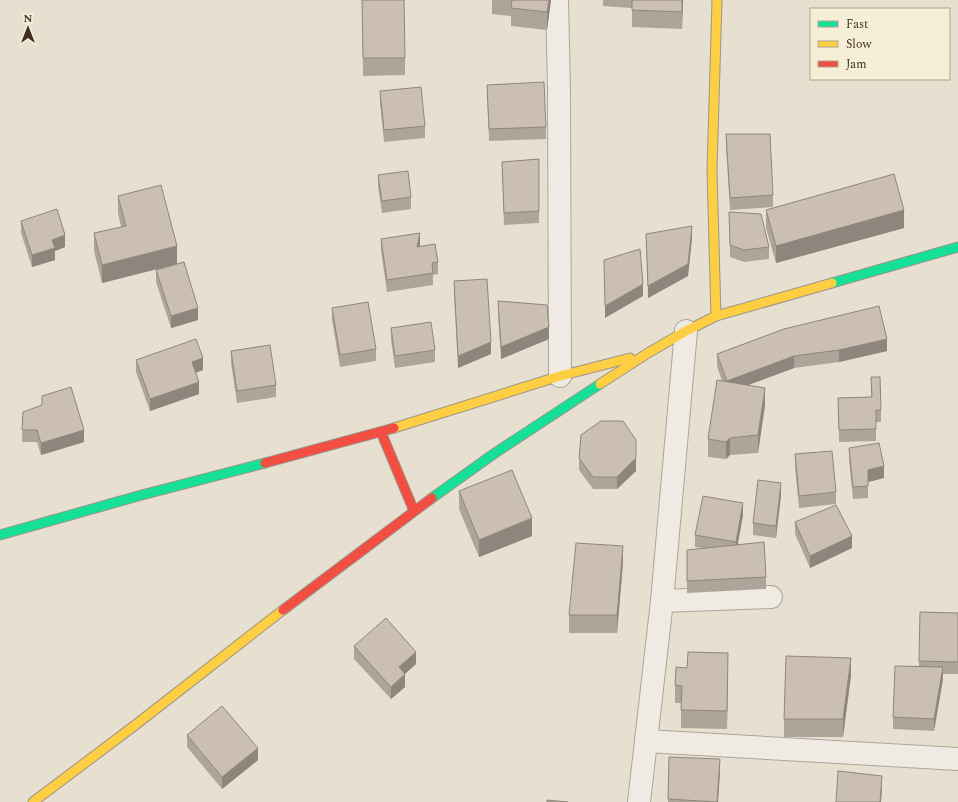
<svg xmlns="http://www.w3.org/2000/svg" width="958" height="802" viewBox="0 0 958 802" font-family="Spectral,serif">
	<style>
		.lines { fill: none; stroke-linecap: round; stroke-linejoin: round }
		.street-casing { stroke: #ada599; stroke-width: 24 }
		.fast-casing { stroke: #9c958a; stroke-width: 11 }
		.slow-casing { stroke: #9c958a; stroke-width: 11 }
		.jam-casing { stroke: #9c958a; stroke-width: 11 }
		.street { stroke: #efebe3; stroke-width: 22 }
		.fast { stroke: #16e098; stroke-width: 9 }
		.slow { stroke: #ffcf43; stroke-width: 9 }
		.jam { stroke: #f24e42; stroke-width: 9 }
		.wall { fill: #afa499 }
		.shaded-wall { fill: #8e867d }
		.building { fill: #cbbfb2; stroke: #8e867d }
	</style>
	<rect width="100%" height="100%" fill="#e7e0d1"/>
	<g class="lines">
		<g class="street-casing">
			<g id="street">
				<polyline points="557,0 559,89 560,376"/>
				<polyline points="662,601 771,597"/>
				<polyline points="646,741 958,759"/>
				<polyline points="639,802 662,601 686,331"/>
			</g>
		</g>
		<g class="fast-casing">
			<g id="fast">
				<polyline points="832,283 958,247"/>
				<polyline points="432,498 495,453 600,384"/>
				<polyline points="0,535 138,496 265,463"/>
			</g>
		</g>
		<g class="slow-casing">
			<g id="slow">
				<polyline points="716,316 712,170 717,0"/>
				<polyline points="600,384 648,353 686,331 716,316 832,283"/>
				<polyline points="394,428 560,376 630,358"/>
				<polyline points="33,802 134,726 283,610"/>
			</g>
		</g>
		<g class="jam-casing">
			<g id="jam">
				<polyline points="381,432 414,511"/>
				<polyline points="265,463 394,428"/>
				<polyline points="283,610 432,498"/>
			</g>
		</g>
		<use href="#street" class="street"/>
		<use href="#fast" class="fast"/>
		<use href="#slow" class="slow"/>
		<use href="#jam" class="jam"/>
	</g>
	<g class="wall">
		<polygon points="362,0 405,58 405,75 363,76"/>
		<polygon points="492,0 551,0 547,30 511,26 511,16 492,14"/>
		<polygon points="603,0 683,0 682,29 632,27 632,8 603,6"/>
		<polygon points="487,85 546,127 546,139 489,141"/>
		<polygon points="380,91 425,126 425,138 384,142 380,103"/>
		<polygon points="726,134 773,195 773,207 730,210 726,146"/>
		<polygon points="539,159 539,223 504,225 502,162"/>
		<polygon points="378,175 411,197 411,209 382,213 378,187"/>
		<polygon points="118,196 177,264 198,320 171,328 156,282 156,270 169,266 102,283 94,251 94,233 121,227 118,213"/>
		<polygon points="766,210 904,228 776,263 766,228"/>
		<polygon points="729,212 769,247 769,259 744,262 730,257"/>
		<polygon points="21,221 65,247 55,251 55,260 32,267 21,233"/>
		<polygon points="646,234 692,238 688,276 648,298"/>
		<polygon points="381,239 420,246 438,262 438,274 433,275 433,285 387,292 381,251"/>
		<polygon points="454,281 491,354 458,368 454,293"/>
		<polygon points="498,301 549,339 501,359 498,313"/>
		<polygon points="332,308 376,349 376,361 340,367 332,320"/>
		<polygon points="391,328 435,350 435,362 395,368 391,340"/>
		<polygon points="784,329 887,351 839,362 794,368 748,385 765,405 758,453 730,455 726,459 708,457 708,439 722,381 717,366 717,354"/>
		<polygon points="231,351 276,385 276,397 237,403 231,363"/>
		<polygon points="136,360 203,370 195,373 199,394 150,411 136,372"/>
		<polygon points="871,377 881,410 881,422 876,422 876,441 839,442 838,398 871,397"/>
		<polygon points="23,412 84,442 41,455 37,442 22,442"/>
		<polygon points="849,448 884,478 868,482 868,498 853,499 849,460"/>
		<polygon points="636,452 636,471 617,489 593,489 579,470 579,458"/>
		<polygon points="795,454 836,492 836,504 799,508 795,467"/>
		<polygon points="459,491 532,536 479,557 459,509"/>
		<polygon points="781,495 776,538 753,535 753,523"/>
		<polygon points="743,515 737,544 766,577 766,589 687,593 687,581 703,548 695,547 695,535"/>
		<polygon points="795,522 852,548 810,568 795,534"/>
		<polygon points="623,563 617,633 569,633 569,615"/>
		<polygon points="958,613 958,674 943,674 943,679 934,731 893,729 893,717 919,667 919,661"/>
		<polygon points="354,646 416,664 405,674 405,687 391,699 354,659"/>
		<polygon points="728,670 727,729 681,728 681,703 675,703 675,685"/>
		<polygon points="851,675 843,737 784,737 784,719"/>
		<polygon points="187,735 258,760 222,789 187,747"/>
		<polygon points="669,757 720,771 718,802 668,802"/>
	</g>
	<g class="shaded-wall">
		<polygon points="549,0 551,0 547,30 547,12"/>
		<polygon points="682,0 683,0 682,29"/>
		<polygon points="904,210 904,228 776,263 776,246"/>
		<polygon points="692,226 692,238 688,276 648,298 648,286"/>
		<polygon points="420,233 420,245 417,259 417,247"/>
		<polygon points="65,235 65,247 55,251 55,260 32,267 32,255 52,240"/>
		<polygon points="177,246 177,264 102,283 102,265"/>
		<polygon points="643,284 643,296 605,318 605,306"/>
		<polygon points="198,308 198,320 171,328 171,316"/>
		<polygon points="549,327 549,339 501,359 501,347"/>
		<polygon points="887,339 887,351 839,362 839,350"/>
		<polygon points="491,342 491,354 458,368 458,356"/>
		<polygon points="794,356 794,368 727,393 727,381"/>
		<polygon points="203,358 203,370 192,374 192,362"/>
		<polygon points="199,382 199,394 150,411 150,399"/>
		<polygon points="765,388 765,405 758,453 758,435"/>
		<polygon points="84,430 84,442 41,455 41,443"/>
		<polygon points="730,438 730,455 726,459 726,442"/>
		<polygon points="636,440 636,471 617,489 617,477"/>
		<polygon points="884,466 884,478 868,482 868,470"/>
		<polygon points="781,483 781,495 776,538 776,526"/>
		<polygon points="743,503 743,515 736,555 736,542"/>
		<polygon points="532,518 532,536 479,557 479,540"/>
		<polygon points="852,536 852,548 810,568 810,556"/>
		<polygon points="623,546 623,563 617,633 617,615"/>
		<polygon points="416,652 416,664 399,679 399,667"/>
		<polygon points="728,653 728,670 727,729 727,711"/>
		<polygon points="851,658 851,675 843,737 843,719"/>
		<polygon points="943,667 943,679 934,731 934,719"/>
		<polygon points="405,674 405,687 391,699 391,687"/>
		<polygon points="258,748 258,760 222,789 222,777"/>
		<polygon points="720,759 720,771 718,802 717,802"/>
		<polygon points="882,776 882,788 881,802 880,802"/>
	</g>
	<g class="building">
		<polygon points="362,0 404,0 405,58 363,58"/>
		<polygon points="512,0 549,0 547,12 511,8"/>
		<polygon points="632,0 682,0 682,12 632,10"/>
		<polygon points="544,82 546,127 489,129 487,85"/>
		<polygon points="421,87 425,126 384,130 380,91"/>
		<polygon points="726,134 770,134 773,195 730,198"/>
		<polygon points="539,159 539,211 504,213 502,162"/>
		<polygon points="408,171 411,197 382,201 378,175"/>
		<polygon points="894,174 904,210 776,246 766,210"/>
		<polygon points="161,185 177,246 102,265 94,233 126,226 118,196"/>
		<polygon points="57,209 65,235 52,240 55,248 32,255 21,221"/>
		<polygon points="729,212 761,214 769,247 744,250 730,245"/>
		<polygon points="692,226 688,264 648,286 646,234"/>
		<polygon points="420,233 417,247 435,244 438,262 432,263 433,273 387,280 381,239"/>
		<polygon points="640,249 643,284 605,306 604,260"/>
		<polygon points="184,262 198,308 171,316 156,270"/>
		<polygon points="487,279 491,342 458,356 454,281"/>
		<polygon points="498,301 547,305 549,327 501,347"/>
		<polygon points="368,302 376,349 340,355 332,308"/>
		<polygon points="879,306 887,339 839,350 794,356 727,381 717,354 784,329"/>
		<polygon points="431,322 435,350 395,356 391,328"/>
		<polygon points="196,339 203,358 192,362 199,382 150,399 136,360"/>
		<polygon points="270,345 276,385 237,391 231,351"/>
		<polygon points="871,377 880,377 881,410 876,410 876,429 839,430 838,398 872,397"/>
		<polygon points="717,380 765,388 758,435 730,438 726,442 708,439"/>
		<polygon points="71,387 84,430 41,443 37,430 22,430 23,412 42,405 42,396"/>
		<polygon points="601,421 623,421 636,440 636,458 617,477 593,477 579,458 581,435"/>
		<polygon points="879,443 884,466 868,470 868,486 853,487 849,448"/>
		<polygon points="832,451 836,492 799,496 795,454"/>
		<polygon points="512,470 532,518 479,540 459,491"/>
		<polygon points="758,480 781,483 776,526 753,523"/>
		<polygon points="703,496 743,503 736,542 695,535"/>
		<polygon points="836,505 852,536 810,556 795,522"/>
		<polygon points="764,542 766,577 687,581 687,550"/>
		<polygon points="576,543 623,546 617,615 569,615"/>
		<polygon points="920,612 958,613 958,662 919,661"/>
		<polygon points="386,618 416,652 399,667 405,674 391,687 354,646"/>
		<polygon points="688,652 728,653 727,711 681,710 682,686 675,685 676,667 687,668"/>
		<polygon points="786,656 851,658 843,719 784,719"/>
		<polygon points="895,666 943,667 934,719 893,717"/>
		<polygon points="222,706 258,748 222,777 187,735"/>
		<polygon points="669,757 720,759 717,802 668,799"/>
		<polygon points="838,771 882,776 880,802 836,802"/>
		<polygon points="547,800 568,802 547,802"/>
	</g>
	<rect x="810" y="8" width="140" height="72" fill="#f7eed8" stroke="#ada18e"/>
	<rect x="818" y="21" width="20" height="6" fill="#16e098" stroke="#ada18e"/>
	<text x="846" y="28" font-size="12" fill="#3d2e20">Fast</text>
	<rect x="818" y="41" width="20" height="6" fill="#ffcf43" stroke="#ada18e"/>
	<text x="846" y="48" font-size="12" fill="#3d2e20">Slow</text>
	<rect x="818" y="61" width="20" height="6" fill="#f24e42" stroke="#ada18e"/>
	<text x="846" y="68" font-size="12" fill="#3d2e20">Jam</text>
	<g transform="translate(28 28)" stroke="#f7eed8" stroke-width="3" paint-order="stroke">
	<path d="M0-3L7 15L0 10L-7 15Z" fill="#3d2e20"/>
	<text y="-6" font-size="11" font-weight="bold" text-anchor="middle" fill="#3d2e20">N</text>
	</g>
</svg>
